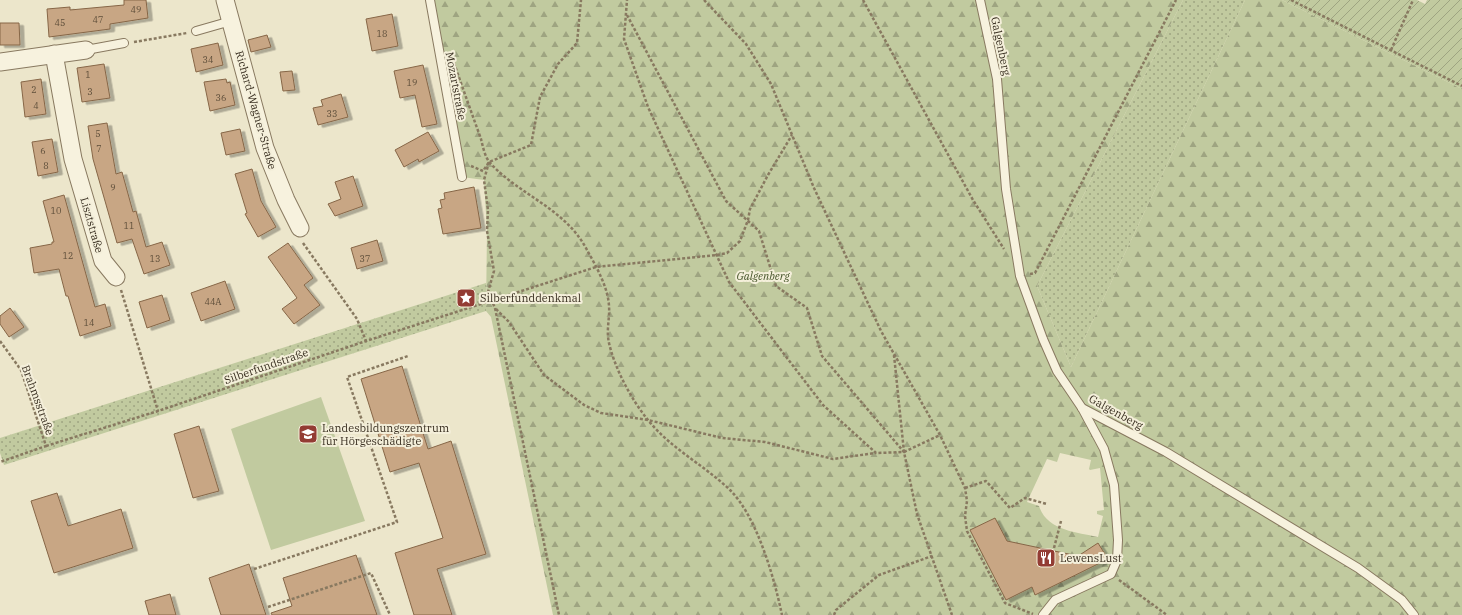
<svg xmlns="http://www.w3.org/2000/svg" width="1462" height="615" viewBox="0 0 1462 615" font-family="'IBM Plex Serif',serif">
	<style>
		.grass { fill: url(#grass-dots) }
		.forest { fill: url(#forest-firs); fill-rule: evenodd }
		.garden { fill: url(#garden-furrows) }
		.pitch { fill: #c1ca9f }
		.building { fill: #c8a684; stroke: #866647; filter: url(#shadow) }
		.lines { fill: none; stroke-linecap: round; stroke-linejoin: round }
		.lane-casing { stroke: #887960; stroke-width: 10 }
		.street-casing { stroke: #887960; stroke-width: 19 }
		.path { stroke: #887960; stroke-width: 2.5; stroke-dasharray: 3 2; stroke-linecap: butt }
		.lane { stroke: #f7f2de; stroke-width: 8 }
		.street { stroke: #f7f2de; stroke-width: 17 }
		.labels { text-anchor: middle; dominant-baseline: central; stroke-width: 4; stroke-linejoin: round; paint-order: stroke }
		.number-label { font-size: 9px; fill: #5e4e3a }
		.street-label { font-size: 11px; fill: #3a3022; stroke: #f4efda }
		.park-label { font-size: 11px; font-style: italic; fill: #46552a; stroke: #f4efda }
		.poi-label { font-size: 11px; fill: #3a3022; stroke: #f4efda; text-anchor: start }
	</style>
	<defs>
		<pattern id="grass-dots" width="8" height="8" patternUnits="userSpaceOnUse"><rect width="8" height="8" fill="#c1ca9f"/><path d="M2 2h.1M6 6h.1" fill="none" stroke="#9ea481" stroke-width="1.8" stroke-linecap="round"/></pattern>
		<pattern id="forest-firs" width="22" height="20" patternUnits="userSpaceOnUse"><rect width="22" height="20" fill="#c1ca9f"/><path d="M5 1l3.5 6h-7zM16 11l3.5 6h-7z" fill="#9ea481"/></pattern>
		<pattern id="garden-furrows" width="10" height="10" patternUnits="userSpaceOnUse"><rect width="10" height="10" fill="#c1ca9f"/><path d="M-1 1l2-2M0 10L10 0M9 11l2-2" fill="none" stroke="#9ea481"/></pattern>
		<filter id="shadow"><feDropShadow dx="4.5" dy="2.5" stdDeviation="0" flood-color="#0004"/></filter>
	</defs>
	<rect width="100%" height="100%" fill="#ece6cb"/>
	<g class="grass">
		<polygon points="1183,0 1245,0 1071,367 1037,286"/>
		<polygon points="486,283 486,311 4,465 0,453 0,438"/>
	</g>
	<path class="forest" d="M430,0H1183L1037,286L1071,367L1245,0H1282L1462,89V615H553L491,317L486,311L487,230L484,180L462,177ZM1060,453L1091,460L1089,469L1090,470L1100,468L1104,510L1097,511V514L1103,516L1098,537C1077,532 1047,531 1039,506L1027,502L1047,459L1057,462Z"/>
	<polygon class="garden" points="1282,0 1417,0 1425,4 1427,0 1462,0 1462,89"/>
	<polygon class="pitch" points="321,397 365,521 271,550 231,429"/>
	<g class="building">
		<polygon points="124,0 146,0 148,18 110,24 110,29 49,37 47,9 70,7 70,10 124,5"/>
		<polygon points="392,14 398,46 372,51 366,19"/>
		<polygon points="0,23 19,23 20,45 0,45"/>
		<polygon points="267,35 271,47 251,52 248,40"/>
		<polygon points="218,43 223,65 196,72 191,49"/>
		<polygon points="104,64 110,98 82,102 77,68"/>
		<polygon points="423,65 437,124 422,127 415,95 400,98 394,71"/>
		<polygon points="292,71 295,90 283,91 280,72"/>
		<polygon points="41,79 46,114 25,117 21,82"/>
		<polygon points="226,79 227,83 230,82 235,105 210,111 204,82"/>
		<polygon points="341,94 348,117 318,125 313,108 323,106 321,100"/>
		<polygon points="107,123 116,174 122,172 133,212 136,211 146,247 162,242 170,265 144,274 132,239 117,243 93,159 88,126"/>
		<polygon points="240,129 245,151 226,155 221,133"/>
		<polygon points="428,132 439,151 419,162 418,159 404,167 395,150"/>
		<polygon points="52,139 58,172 38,176 32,142"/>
		<polygon points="252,169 261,201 276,227 258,237 245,214 247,213 235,174"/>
		<polygon points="353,176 363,206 335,216 328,204 341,199 335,182"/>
		<polygon points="474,187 481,228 443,234 438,209 442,208 440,200 445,199 444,193"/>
		<polygon points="64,195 95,307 105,304 111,326 80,336 68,296 66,296 59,269 34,273 30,248 52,244 52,242 54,242 43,201"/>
		<polygon points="377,240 383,261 357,269 351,248"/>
		<polygon points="288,243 313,278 304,285 320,305 294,324 282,309 297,298 268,257"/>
		<polygon points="225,281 235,309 201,321 191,293"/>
		<polygon points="162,295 170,320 147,328 139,302"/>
		<polygon points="10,308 24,327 9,337 0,324 0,316"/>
		<polygon points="402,366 428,449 451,441 486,554 437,569 452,615 414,615 395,553 443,538 419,463 390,472 361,379"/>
		<polygon points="199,426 219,491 193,498 174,434"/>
		<polygon points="57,493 68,526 121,509 133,548 54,573 31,501"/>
		<polygon points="995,518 1007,541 1078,556 1098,543 1108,559 1035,595 1032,587 1006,600 970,530"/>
		<polygon points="356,555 377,615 272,615 271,613 292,606 283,578"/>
		<polygon points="249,564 266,615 221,615 209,578"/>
		<polygon points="170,594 176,615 149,615 145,601"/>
	</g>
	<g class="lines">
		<g class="lane-casing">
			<g id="lane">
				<polyline points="430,0 462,177"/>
				<polyline points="980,0 997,79 1006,189 1020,276 1043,339 1057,371 1082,408 1104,449 1114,485 1118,540 1117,560 1111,574 1055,600 1043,615"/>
				<polyline points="196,31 231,21"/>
				<polyline points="86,50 124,43"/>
				<polyline points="1082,408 1166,452 1358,568 1402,600 1414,615"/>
			</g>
		</g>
		<g class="street-casing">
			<g id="street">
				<polyline points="225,0 265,148 286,200 300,228"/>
				<polyline points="54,54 73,159 103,261 116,277"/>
				<polyline points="0,62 86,50"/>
			</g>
		</g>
		<g class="path">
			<polyline points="704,0 746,44 771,84 814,188 881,331 940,435 965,488 967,501 965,516 967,531 1005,603 1033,614"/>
			<polyline points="863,0 973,200 1004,249"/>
			<polyline points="1291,0 1462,86"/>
			<polyline points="627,15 726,201 759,231 776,286 807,308 822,356 904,452 876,453 823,405 729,282 648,107 624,39 627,0"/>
			<polyline points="134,42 187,33"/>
			<polyline points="1391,50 1413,0"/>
			<path d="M454,63C463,89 472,114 481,139C483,147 485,158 491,164C521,196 566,209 587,250C596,266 608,287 609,306C610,318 606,330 609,343C615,369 631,399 648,420C670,448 704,465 730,490C757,517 774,577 782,615"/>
			<polyline points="489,162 484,180 488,210 487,231 494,271 488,292 495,308 559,615"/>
			<polyline points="471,166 483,171 489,162 531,145 540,97 558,64 577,43 581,0"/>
			<polyline points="303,243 357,319 366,341"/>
			<polyline points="1030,274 1035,273 1176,0"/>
			<polyline points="121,290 158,411"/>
			<polyline points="467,299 475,306"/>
			<polyline points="496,309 509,322 544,375 584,405 601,413 648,420 722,438 765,442 833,459 875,453"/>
			<polyline points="0,341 21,370 46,446 0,462"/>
			<polyline points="894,355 904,452 917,514 952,615"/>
			<polyline points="46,446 158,411 366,341 596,267 717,255 727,253 740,241 748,220 750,209 768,175 792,135"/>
			<polyline points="904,452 940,435"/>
			<polyline points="965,488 986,481 1010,508 1025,498 1047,504"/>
			<polyline points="1054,548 1061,521"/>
			<polyline points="254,569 397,522 347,377 408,356"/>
			<polyline points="1119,580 1167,615"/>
			<polyline points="268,607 371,573 390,615"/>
			<polyline points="834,615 836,610 879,575 932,556"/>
		</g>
		<use href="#lane" class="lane"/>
		<use href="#street" class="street"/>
	</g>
	<defs>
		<g id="sight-square" transform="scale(1)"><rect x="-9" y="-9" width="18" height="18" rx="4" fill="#933c34" stroke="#f4efda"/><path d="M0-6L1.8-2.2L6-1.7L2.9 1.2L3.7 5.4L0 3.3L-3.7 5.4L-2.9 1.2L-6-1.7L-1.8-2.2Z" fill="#fff"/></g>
		<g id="school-square" transform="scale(1)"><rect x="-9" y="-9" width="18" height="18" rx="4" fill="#933c34" stroke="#f4efda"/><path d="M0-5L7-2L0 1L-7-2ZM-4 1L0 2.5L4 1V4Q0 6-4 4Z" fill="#fff"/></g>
		<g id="restaurant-square" transform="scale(1)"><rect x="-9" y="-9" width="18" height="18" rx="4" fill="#933c34" stroke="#f4efda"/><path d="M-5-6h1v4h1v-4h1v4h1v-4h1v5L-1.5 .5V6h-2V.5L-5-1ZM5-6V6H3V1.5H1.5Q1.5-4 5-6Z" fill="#fff"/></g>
	</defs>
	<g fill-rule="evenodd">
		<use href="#sight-square" x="466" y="298"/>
		<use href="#school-square" x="308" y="434"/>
		<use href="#restaurant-square" x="1046" y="558"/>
	</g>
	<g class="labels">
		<g class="number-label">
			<text x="136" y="9">49</text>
			<text x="98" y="19">47</text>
			<text x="60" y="22">45</text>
			<text x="382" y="33">18</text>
			<text x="208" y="59">34</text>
			<text x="88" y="74">1</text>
			<text x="412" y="82">19</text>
			<text x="34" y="89">2</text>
			<text x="90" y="91">3</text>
			<text x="221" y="97">36</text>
			<text x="36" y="105">4</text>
			<text x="332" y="113">33</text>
			<text x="98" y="133">5</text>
			<text x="99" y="148">7</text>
			<text x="43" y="150">6</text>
			<text x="46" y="165">8</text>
			<text x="113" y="187">9</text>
			<text x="56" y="210">10</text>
			<text x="129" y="225">11</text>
			<text x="68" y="255">12</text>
			<text x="155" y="258">13</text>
			<text x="365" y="258">37</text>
			<text x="213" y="301">44A</text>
			<text x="89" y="322">14</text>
		</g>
		<g class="street-label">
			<text transform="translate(1001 46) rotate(78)">Galgenberg</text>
			<text transform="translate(456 86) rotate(79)">Mozartstraße</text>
			<text transform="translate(256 110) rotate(74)">Richard-Wagner-Straße</text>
			<text transform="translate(92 225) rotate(74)">Lisztstraße</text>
			<text transform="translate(266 366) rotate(-19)">Silberfundstraße</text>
			<text transform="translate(38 400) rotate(70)">Brahmsstraße</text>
			<text transform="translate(1116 412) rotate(29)">Galgenberg</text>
		</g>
		<g class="park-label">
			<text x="763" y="276">Galgenberg</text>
		</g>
		<g class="poi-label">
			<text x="480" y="298">Silberfunddenkmal</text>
			<text x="322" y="428">Landesbildungszentrum<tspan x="322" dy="13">für Hörgeschädigte</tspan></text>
			<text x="1060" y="558">LewensLust</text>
		</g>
	</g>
</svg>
